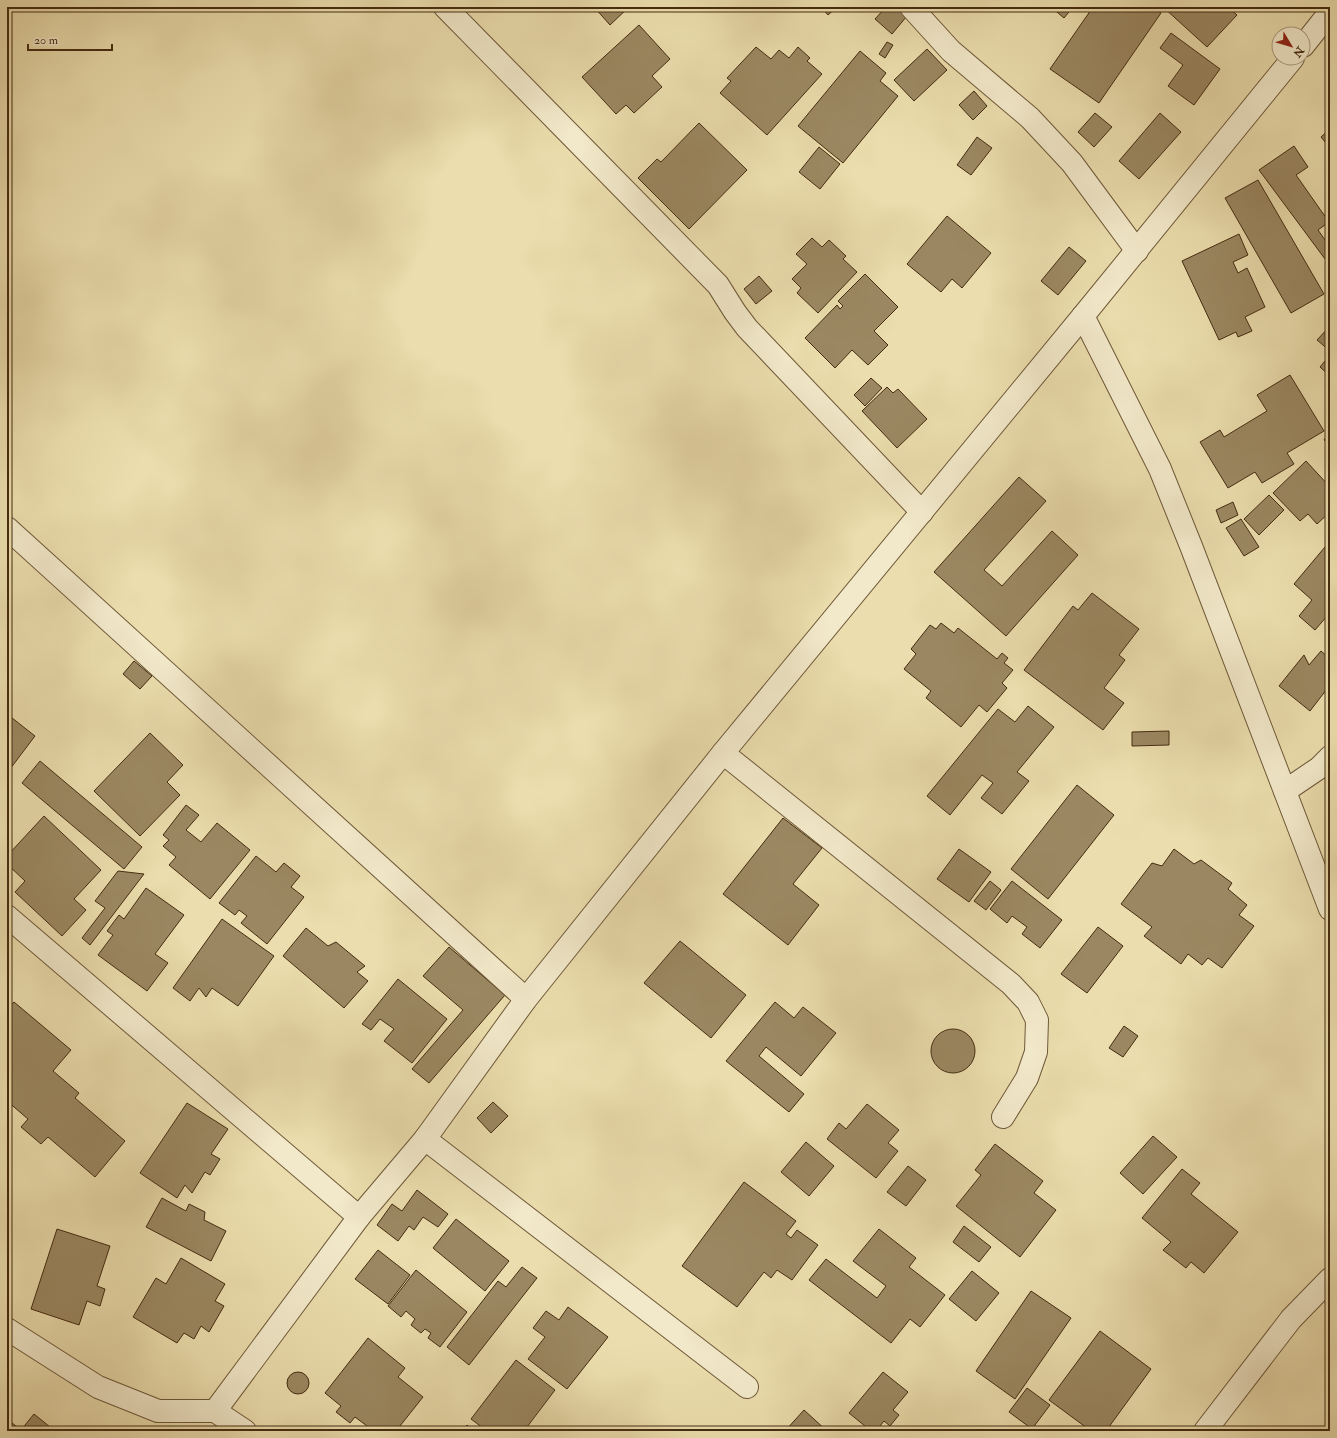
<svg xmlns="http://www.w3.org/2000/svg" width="1337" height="1438" viewBox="0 0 1337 1438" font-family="'IM FELL Double Pica',serif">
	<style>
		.building { fill: #9b8862; stroke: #452c11 }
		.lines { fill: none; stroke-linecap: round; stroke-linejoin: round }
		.minor-casing { stroke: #6e5838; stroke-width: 24 }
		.minor { stroke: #f2e9ca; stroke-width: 22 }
	</style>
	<rect width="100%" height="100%" fill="#ebddad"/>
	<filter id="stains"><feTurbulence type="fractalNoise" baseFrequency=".005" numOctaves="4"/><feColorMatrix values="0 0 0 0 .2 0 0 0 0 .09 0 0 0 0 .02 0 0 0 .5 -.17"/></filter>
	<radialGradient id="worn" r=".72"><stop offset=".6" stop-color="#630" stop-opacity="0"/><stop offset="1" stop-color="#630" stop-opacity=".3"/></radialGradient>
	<g class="building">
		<polygon points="594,7 629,7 610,25"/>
		<polygon points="821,7 837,7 828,15"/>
		<polygon points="886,7 897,7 907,16 892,34 875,19"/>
		<polygon points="1051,7 1073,7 1064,18"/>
		<polygon points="1093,7 1152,7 1161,13 1099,103 1050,69"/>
		<polygon points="1163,7 1228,7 1237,15 1207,47"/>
		<polygon points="639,25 670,59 652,76 662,87 634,113 626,105 616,114 582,77"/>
		<polygon points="1171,33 1220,69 1194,105 1168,86 1183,65 1160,48"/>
		<polygon points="887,42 893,45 885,58 879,54"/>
		<polygon points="756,47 771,59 779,50 789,58 798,47 810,58 807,61 822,74 767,135 720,93 731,81 727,78"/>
		<polygon points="927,49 947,70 914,101 894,80"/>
		<polygon points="860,51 886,73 880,81 898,96 843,163 798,126"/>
		<polygon points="974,91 987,106 973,120 959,105"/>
		<polygon points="1095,113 1112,127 1094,147 1078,132"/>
		<polygon points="1160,113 1181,132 1139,179 1119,161"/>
		<polygon points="699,123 747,170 689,229 638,178 657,159 661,162"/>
		<polygon points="1330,129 1330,148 1321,137"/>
		<polygon points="977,137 992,148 971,175 957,165"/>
		<polygon points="1294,146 1308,167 1296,175 1329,222 1318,230 1330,247 1330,255 1325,259 1259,170"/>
		<polygon points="819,147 840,164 820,189 799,172"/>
		<polygon points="1258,180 1324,294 1291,313 1225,198"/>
		<polygon points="947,216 991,253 962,288 952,279 941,292 907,264"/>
		<polygon points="1239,234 1248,255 1233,262 1238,273 1247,268 1265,307 1245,317 1252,331 1238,337 1236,332 1219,340 1182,261"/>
		<polygon points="812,238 822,247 829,240 846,256 843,259 857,272 818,313 797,293 801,288 792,279 807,264 796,254"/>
		<polygon points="1069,247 1086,261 1058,295 1041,281"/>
		<polygon points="865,274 898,307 874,331 888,345 868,365 852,350 835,368 805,338 837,305 840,309 843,306 838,301"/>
		<polygon points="759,276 772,291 756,304 744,289"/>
		<polygon points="1330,326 1330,351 1317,340"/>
		<polygon points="1330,355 1330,376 1320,367"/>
		<polygon points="1290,375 1324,431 1287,453 1294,464 1262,483 1255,472 1228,488 1200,442 1220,430 1224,437 1267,411 1257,395"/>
		<polygon points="871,378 882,388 865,406 854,395"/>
		<polygon points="887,387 893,393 898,389 927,419 897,448 862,411"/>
		<polygon points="1330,431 1330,444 1324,440"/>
		<polygon points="1306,461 1330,487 1330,512 1317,524 1308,514 1300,521 1273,493"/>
		<polygon points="1019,477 1046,501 984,570 1002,586 1052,531 1078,555 1006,636 934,572"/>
		<polygon points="1269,495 1284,510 1259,535 1244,519"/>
		<polygon points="1233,502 1238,515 1221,523 1216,510"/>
		<polygon points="1241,519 1259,547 1244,556 1226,528"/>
		<polygon points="1330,541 1330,617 1328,615 1315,630 1299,616 1312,600 1294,584"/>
		<polygon points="1092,593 1139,629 1119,655 1125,660 1104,688 1124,703 1103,730 1024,670 1073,606 1078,610"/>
		<polygon points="941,623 954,633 958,628 997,659 1002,653 1008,658 1004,663 1013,670 1002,683 1007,688 987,712 979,705 961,727 926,698 931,691 904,669 916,654 911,649 930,625 936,629"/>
		<polygon points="1321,651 1330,659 1330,685 1310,711 1279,686 1304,655 1309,665"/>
		<polygon points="134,661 152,676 140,689 123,674"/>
		<polygon points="1028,706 1054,727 1017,772 1029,781 1002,814 981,798 993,783 982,775 950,815 927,796 998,709 1015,722"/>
		<polygon points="7,714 35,736 7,773"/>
		<polygon points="1169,731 1169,745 1132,746 1132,732"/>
		<polygon points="150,733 183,765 167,782 180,795 140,836 94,791"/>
		<polygon points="40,761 142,847 124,869 22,783"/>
		<polygon points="1077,785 1114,815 1048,899 1011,869"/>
		<polygon points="186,805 199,815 186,830 201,842 217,823 250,850 210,899 169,865 176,857 163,846 169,840 163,835"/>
		<polygon points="44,816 101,870 74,899 86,910 62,936 15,892 25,881 7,864 7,856"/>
		<polygon points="783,818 822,848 793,884 819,905 788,945 723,894"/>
		<polygon points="959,849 991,872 969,902 937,879"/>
		<polygon points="1174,849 1194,864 1201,860 1232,883 1228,889 1247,905 1239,915 1254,926 1222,968 1208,958 1202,965 1188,954 1181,964 1144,936 1152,927 1121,904 1152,863 1162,866"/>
		<polygon points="256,856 276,872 284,863 300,876 291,887 304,897 267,944 241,923 247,916 239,910 235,915 219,903"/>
		<polygon points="118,871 144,874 90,945 82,938 105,908 95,901"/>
		<polygon points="990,881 1001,890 986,910 974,901"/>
		<polygon points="1012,881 1062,920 1040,948 1022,934 1027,927 1012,916 1007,923 990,909"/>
		<polygon points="146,888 184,915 155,954 168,963 147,991 98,955 113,935 107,931 119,915 124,919"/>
		<polygon points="222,919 274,956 238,1006 212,988 206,997 199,988 190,1001 173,988"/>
		<polygon points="1098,927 1123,946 1087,993 1061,974"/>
		<polygon points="306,928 328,946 336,942 365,966 357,972 368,981 344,1008 283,956"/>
		<polygon points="680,941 746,995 711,1038 644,983"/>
		<polygon points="449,947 505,995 429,1083 412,1069 463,1010 423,976"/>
		<polygon points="398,979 447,1019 412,1063 384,1041 394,1029 380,1019 371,1030 362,1024"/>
		<polygon points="14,1002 71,1050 53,1071 79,1093 75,1098 125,1141 95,1177 48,1137 41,1144 21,1127 28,1119 7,1101 7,1010"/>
		<polygon points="775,1002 794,1018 803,1007 836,1033 801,1076 766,1047 759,1056 804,1094 789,1112 726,1061"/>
		<polygon points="1124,1026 1138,1036 1123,1057 1109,1048"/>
		<circle cx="953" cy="1051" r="22"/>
		<polygon points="493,1102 508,1116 491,1133 477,1118"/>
		<polygon points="187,1103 228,1129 211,1154 220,1159 210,1175 205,1172 192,1193 185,1185 177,1198 140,1173"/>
		<polygon points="867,1104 899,1130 888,1143 898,1151 876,1178 827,1139 839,1123 846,1129"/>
		<polygon points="1153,1136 1177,1157 1143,1194 1120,1173"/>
		<polygon points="806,1142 834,1166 809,1196 781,1172"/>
		<polygon points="995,1144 1043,1181 1034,1193 1056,1210 1020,1257 956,1206 981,1175 975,1170"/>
		<polygon points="908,1166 926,1180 906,1206 887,1192"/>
		<polygon points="1182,1169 1200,1183 1191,1194 1238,1232 1204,1273 1191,1262 1186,1268 1163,1250 1171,1242 1142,1218"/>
		<polygon points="744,1182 796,1221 786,1234 791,1238 797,1230 818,1245 792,1280 777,1270 771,1278 764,1272 737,1307 682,1266"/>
		<polygon points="417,1190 448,1214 438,1227 423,1217 414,1230 409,1226 398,1241 377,1225 392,1204 402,1211"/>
		<polygon points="162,1198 186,1211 189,1204 205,1212 204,1220 226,1231 211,1261 146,1227"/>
		<polygon points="456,1219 509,1261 485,1291 433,1248"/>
		<polygon points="964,1226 991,1247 979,1262 953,1242"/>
		<polygon points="57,1229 110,1246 97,1286 105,1289 100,1306 87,1301 79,1325 31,1309"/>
		<polygon points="879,1229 916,1258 909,1267 945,1295 920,1327 910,1319 891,1343 809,1280 826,1259 877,1298 886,1286 853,1261"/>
		<polygon points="378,1250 410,1275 388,1304 355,1279"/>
		<polygon points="181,1258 225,1284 215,1301 224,1306 209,1332 201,1326 194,1339 184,1333 177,1343 133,1317 156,1278 166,1284"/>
		<polygon points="522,1267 537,1278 469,1365 447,1347 498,1281 506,1287"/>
		<polygon points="416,1270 467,1312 440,1347 428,1338 431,1333 425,1329 421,1333 411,1325 415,1319 406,1311 401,1317 388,1306"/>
		<polygon points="972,1271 999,1293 976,1321 949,1299"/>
		<polygon points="1031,1291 1071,1318 1015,1399 976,1371"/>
		<polygon points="568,1307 608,1337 567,1389 528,1359 545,1337 533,1328 546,1311 559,1320"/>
		<polygon points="1100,1331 1151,1369 1106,1431 1091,1431 1049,1400"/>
		<polygon points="368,1338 405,1368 398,1377 423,1397 396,1431 364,1431 367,1426 355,1417 350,1423 336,1412 341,1406 325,1393"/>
		<polygon points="516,1360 555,1390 524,1431 487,1431 471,1419"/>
		<polygon points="883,1372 908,1392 893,1410 899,1415 890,1426 884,1421 876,1431 871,1431 849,1413"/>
		<circle cx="298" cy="1383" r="11"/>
		<polygon points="1027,1388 1050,1405 1032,1429 1009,1412"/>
		<polygon points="804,1410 827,1431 785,1431"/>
		<polygon points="34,1414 55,1431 7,1431 7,1419 21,1430"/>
		<polygon points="1330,1421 1330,1431 1323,1431"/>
		<polygon points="467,1425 474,1431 462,1431"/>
	</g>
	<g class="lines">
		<g class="minor-casing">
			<g id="minor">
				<polyline points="445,7 718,285 735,312 747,328 922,512"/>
				<polyline points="911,7 951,51 1030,118 1072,163 1137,251"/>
				<polyline points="1303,46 1330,12"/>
				<polyline points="1083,316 1160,469 1191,546 1330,909"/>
				<polyline points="7,528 526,999"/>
				<polyline points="723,753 1011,984 1028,1002 1037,1020 1036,1052 1027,1078 1003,1117"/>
				<polyline points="1285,791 1319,768 1330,757"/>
				<polyline points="7,916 359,1217"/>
				<polyline points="425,1139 747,1387"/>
				<polyline points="7,1329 98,1387 158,1411 215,1411 245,1431"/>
				<polyline points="215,1411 359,1217 425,1139 526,999 723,753 1083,316 1293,58"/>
				<polyline points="1205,1431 1291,1319 1330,1279"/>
			</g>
		</g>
		<use href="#minor" class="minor"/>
	</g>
	<rect width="1337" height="1438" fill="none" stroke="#ebddad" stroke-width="24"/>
	<rect x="8" y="8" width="1321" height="1422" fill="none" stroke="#452c11" stroke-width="2"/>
	<rect x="12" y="12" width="1313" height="1414" fill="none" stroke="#452c11"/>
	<g transform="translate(1291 46) rotate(128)"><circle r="19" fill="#f2e9ca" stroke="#ad9d80"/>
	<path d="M0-3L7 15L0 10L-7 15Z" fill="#8f2418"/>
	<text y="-6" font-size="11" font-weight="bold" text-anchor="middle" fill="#452c11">N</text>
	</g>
	<path d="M28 44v6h84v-6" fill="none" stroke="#452c11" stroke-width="2"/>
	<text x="34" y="44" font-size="12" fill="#452c11" stroke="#f2e9ca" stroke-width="3" paint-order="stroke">20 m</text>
	<rect width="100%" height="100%" filter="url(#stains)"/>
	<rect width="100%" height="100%" fill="url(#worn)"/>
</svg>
